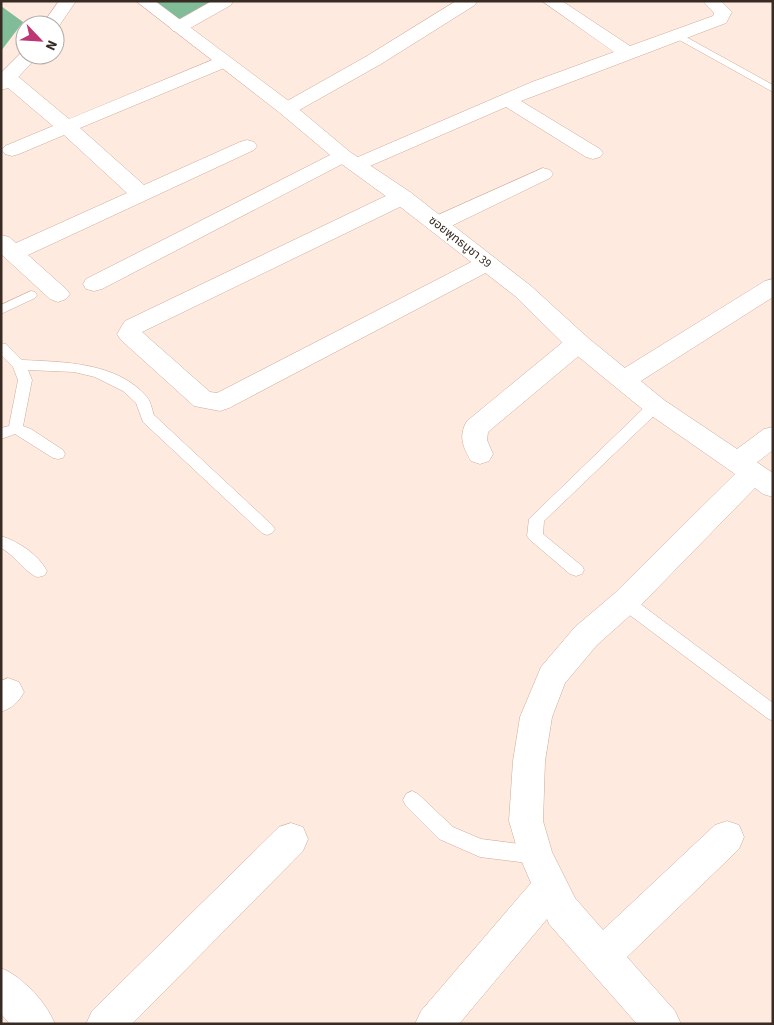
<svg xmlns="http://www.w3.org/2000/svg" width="774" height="1025" viewBox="0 0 774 1025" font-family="'Source Sans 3','Noto Sans Thai',sans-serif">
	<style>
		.forest { fill: #80bc98 }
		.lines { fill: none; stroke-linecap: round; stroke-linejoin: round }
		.service-casing { stroke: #ccac99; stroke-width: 1 }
		.minor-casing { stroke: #ccac99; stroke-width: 1 }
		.tertiary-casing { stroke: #ccac99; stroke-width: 1 }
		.secondary-casing { stroke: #ccac99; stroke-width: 1 }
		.service { fill: #fff; fill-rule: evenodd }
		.minor { fill: #fff; fill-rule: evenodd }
		.tertiary { fill: #fff; fill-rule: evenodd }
		.secondary { fill: #fff; fill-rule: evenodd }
		.labels { text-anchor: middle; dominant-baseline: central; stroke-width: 4; stroke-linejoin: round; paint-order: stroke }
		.street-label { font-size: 12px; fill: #372b23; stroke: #fff }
	</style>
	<rect width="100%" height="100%" fill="#feeade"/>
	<g class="forest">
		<polygon points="153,1 216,1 179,23"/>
		<polygon points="1,6 23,22 1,51"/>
	</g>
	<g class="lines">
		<g class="service-casing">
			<g id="service">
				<polygon points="677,32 773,85 773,92 674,37 672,35"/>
				<polygon points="31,291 35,292 37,295 35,298 1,314 1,305"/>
				<path d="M1,343L6,344L22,360C64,362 117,362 147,397C151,402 152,410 154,415L272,525L275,529L272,533L267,535L262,533L143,422L136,403L123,391L95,377L74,372L28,370L32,380L23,426L31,429L63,450L65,454L63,458L58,459L53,458L15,434L1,439V428L9,426L18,380L13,367L1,355Z"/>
				<polygon points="655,401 660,402 662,406 660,410 544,521 543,534 582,566 584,570 582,574 576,576 570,574 530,540 527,536 529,519 650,402"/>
				<path d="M1,536C19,542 38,554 47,571L45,575C40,577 37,578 33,575C21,567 14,555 1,548Z"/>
				<polygon points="625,595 631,597 773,703 773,721 767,718 619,607 617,602 619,597"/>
				<polygon points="412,791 418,794 453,827 481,839 536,846 543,849 545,855 543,861 536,864 480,857 439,839 406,806 403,800 406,794"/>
			</g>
		</g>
		<g class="minor-casing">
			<g id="minor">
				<polygon points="212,1 233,1 231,5 185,31 179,32 173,31 170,27 173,23"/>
				<polygon points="456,1 477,1 475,5 381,64 294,113 287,115 280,113 277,109 280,105 367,56"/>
				<polygon points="542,1 562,1 630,46 713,16 714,13 703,1 721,1 732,12 726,23 521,101 600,149 603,153 600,157 593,159 586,157 506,107 363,169 356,171 349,169 346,165 348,161 102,289 94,291 86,289 83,284 86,279 336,152 343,150 350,152 353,156 351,160 532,82 614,52"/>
				<polygon points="222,56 229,58 231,62 229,66 80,128 144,185 240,142 247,140 254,142 257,146 254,150 28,255 66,289 70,294 66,299 58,302 50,299 1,254 1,235 9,237 16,243 127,193 64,135 19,154 12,156 5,154 2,150 5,146 53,126 1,82 1,74 8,72 15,74 69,119"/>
				<polygon points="543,168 550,170 553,174 550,178 445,229 437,231 429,229 426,224 429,219"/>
				<polygon points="402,191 410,192 413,197 410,202 142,332 210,392 217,393 479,258 487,256 495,258 498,263 495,268 229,408 220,411 194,406 121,340 117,334 125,321 394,192"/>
				<polygon points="773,279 773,297 633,386 624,389 615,386 612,380 615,374 765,281"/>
				<path d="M578,335L587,337L590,343L587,349L488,432L487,440L493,454L489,461L480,464L471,461C463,447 458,436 467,421L569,337Z"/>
				<polygon points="737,452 746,455 773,473 773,497 763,494 755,488 635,611 597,645 565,683 552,717 545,761 543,821 552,852 575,898 603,930 715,825 727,821 739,825 744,837 739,849 627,957 675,1011 681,1024 637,1024 549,924 547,919 459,1024 415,1024 421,1011 531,883 519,855 509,821 513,761 520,717 541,667 575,627 615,593 735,474 728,469 724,462 728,455"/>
				<path d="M8,678L19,682L24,692C18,703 13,707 1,712V681Z"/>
				<polygon points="291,823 303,827 308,839 303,851 132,1024 86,1024 92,1011 279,827"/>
				<path d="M1,968C23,977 46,1002 55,1024H10L1,1014Z"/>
			</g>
		</g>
		<g class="tertiary-casing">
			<path id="tertiary" d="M136,1H155L294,105L350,152L410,192L531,286L587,337L664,400L737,449L764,429L773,427V450C759,460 746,475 728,469L646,412L569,349L515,296L394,202L336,160L280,113Z"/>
		</g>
		<g class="secondary-casing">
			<g id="secondary">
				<polygon points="59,1 76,1 57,29 55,29 55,25 42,25"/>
				<polygon points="23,51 25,51 25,55 39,55 8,88 1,90 1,73"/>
			</g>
		</g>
		<use href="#service" class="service"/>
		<use href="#minor" class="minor"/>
		<use href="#tertiary" class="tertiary"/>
		<use href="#secondary" class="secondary"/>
	</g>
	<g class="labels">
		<g class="street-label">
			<text transform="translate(460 242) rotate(38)">ซอยพุทธบูชา 39</text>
		</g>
	</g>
	<rect width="774" height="1025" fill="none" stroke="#372b23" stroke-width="5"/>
	<g transform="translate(40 40) rotate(115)"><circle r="24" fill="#ffffff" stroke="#afaaa7"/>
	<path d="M0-4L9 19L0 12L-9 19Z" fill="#bd3675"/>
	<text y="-8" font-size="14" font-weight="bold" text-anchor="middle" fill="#372b23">N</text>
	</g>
</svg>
